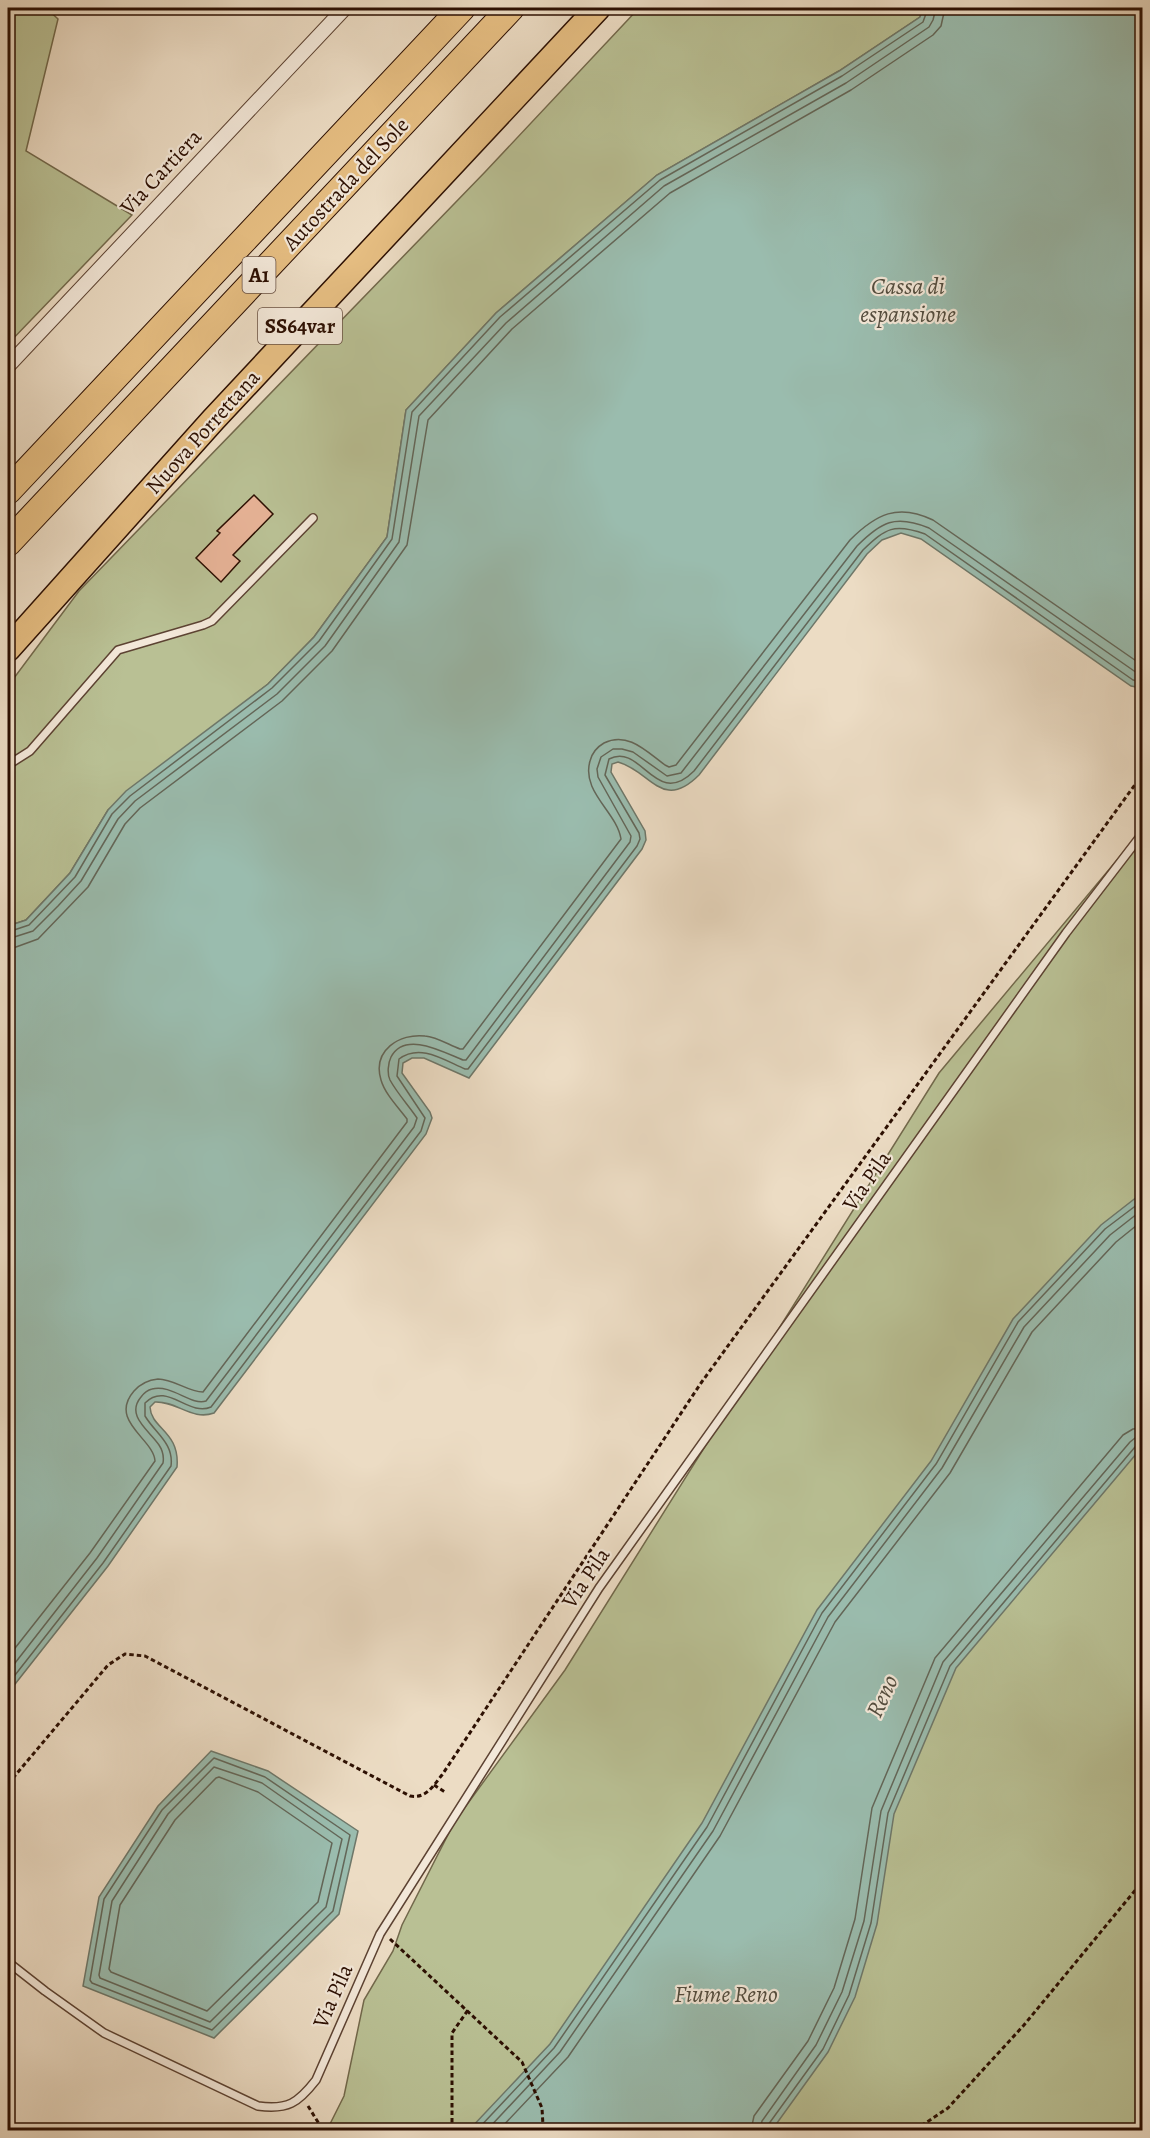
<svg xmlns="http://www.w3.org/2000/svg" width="1150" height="2138" viewBox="0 0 1150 2138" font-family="Alegreya,serif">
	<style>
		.green { fill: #b9c094; stroke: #72684b; stroke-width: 1.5 }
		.water { fill: #9abcae; stroke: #6e7769; stroke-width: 1.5 }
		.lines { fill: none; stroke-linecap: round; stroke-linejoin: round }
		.shore { stroke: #636658; stroke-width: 1.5 }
		.building { fill: #e7b397; stroke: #2c0f02; stroke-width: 1.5 }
		.service-casing { stroke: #5c4232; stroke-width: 10 }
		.minor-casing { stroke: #5c4232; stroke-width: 16 }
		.trunk-casing { stroke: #2c0f02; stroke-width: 27 }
		.motorway-casing { stroke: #2c0f02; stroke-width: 28 }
		.path { stroke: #2c0f02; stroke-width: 3; stroke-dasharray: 4.5 3; stroke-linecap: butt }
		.service { stroke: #f3e8d9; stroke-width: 7 }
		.minor { stroke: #f3e8d9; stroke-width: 14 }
		.trunk { stroke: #e6be82; stroke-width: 24 }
		.motorway { stroke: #e6be82; stroke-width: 26 }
		.labels { text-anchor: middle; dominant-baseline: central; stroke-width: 4.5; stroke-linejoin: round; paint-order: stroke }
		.shield { fill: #f3e8d9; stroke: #685042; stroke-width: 1.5 }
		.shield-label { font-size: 21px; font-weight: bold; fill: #2c0f02 }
		.street-label { font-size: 22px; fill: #2c0f02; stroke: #f3e8d9 }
		.water-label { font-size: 24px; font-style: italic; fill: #524c3e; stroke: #f3e8d9 }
	</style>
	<rect width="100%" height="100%" fill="#ecdcc4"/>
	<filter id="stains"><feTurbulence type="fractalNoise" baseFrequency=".00333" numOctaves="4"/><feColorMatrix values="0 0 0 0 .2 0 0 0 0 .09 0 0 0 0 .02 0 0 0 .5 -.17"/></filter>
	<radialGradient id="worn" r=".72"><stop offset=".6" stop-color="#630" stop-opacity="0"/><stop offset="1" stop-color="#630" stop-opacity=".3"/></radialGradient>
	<g class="green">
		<polygon points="8,8 46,8 58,19 26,151 132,215 8,344"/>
		<polygon points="639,8 923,8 920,17 839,71 657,175 496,313 406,410 387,537 314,637 268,684 108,810 70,873 26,920 8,926 8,686 79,591 485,172"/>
		<polygon points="1142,830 1142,2130 327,2130 344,2096 364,2000 393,1951 402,1925 455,1821 565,1670 939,1073"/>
	</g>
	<g class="water">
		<path d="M923,8H1142V688L1131,686L921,539L901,533L882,540L867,554L699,775C662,812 651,771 618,762L612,764L611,772L645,831L646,840L642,849L469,1078L424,1058H412L403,1063L402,1073L430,1112L432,1118L426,1134L214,1413C192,1421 177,1401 155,1402L150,1407C151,1429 180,1431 177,1467L108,1566L8,1693V926L26,920L70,873L108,810L126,791L268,684L314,637L387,537L406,410L496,313L657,175L839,71L920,17Z"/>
		<polygon points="1142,1193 1142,1447 956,1668 894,1814 877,1924 855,1997 828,2052 772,2130 469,2130 550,2044 702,1823 817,1610 931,1461 1013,1319 1101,1225"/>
		<polygon points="211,1751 268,1771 358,1831 339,1914 214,2038 83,1986 99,1897 158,1806"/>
	</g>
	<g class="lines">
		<g class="shore">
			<polyline points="8,932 29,925 75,877 112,814 130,796 272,688 319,641 392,539 412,412 500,317 660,180 842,76 923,22 928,8"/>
			<polyline points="8,939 33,931 58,906 81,881 118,819 135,801 277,694 325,646 399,542 419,416 506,323 664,186 846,83 929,27 933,20 936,8"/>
			<polyline points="8,948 16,947 38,939 64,912 88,887 125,824 140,808 282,701 332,651 407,545 428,420 512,329 670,193 851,90 933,35 941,26 945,8"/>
			<path d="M8,1657L90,1553L155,1461C154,1439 108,1421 134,1391C141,1383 148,1380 158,1379C174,1379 188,1392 203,1392L407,1122V1119C398,1107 385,1094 381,1080C372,1050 400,1033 425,1036C437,1037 449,1045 460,1049H463L621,839C617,812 581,792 590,761C592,753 597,747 604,743C628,731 647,752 665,765L669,767L676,765L850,540C876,514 898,503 933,520L1142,665"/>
			<path d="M8,1672L97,1558L163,1463C164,1457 163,1451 159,1445C150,1431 125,1416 141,1397C144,1393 147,1390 152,1389C172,1384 191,1406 206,1401L414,1127L417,1118C409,1106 397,1093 390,1080C387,1074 388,1063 391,1057C405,1030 445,1053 463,1060H466L630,842L631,836L598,777L597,769L601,757L613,749H622L633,752L667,776L681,773L857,546C881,522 895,514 929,528L1137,673L1142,674"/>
			<path d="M8,1684L103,1563L171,1466C174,1443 155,1433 145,1416V1403C167,1381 188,1417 211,1407L421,1131L425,1118L397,1076L399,1059C420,1043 444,1060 465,1069H468L637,846L640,839L639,833L605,775L609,759C642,742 655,810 694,771L863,550C886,528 894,523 925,534L1133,680L1142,682"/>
			<polygon points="214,1758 265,1777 350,1835 333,1911 212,2030 92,1983 90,1980 104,1899 162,1810"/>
			<polygon points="214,1767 262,1783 342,1839 326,1907 210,2022 100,1978 99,1975 112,1901 168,1814"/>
			<polygon points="219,1777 258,1792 332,1843 318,1902 207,2011 111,1972 109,1969 120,1905 175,1820 216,1778"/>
			<polyline points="477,2130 554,2048 707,1827 822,1613 936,1464 1018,1322 1105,1229 1142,1201"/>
			<polyline points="487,2130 560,2052 713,1831 828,1617 942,1468 1024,1327 1110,1235 1142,1210"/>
			<polyline points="499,2130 568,2057 720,1836 835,1622 950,1473 1032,1332 1116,1242 1142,1221"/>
			<polyline points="751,2130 754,2116 808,2041 834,1988 855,1919 872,1808 935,1658 1123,1435 1133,1429 1142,1428"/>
			<polyline points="760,2130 762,2121 816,2045 842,1992 864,1921 881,1811 943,1662 1130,1442 1135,1438 1142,1437"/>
			<polyline points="767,2130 768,2125 823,2049 849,1995 871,1923 888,1813 950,1666 1135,1447 1142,1444"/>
		</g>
	</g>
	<polygon class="building" points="254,495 273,514 233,555 240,561 221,582 196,558 220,533 217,531"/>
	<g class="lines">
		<g class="service-casing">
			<g id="service">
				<polyline points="8,765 30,751 118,650 203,625 212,621 313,518"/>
				<path d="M8,1962L45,1991L104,2033L258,2106C288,2110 298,2103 316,2080L380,1934L599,1588L1066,933L1142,834"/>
			</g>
		</g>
		<g class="minor-casing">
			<polyline id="minor" points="8,366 345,8"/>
		</g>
		<g class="trunk-casing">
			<polyline id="trunk" points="8,649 213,420 598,8"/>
		</g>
		<g class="motorway-casing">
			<g id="motorway">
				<polyline points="8,491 462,8"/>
				<polyline points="8,543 511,8"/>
			</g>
		</g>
		<g class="path">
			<path d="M8,1784L108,1665L125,1654L145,1656L410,1796C426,1799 433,1786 442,1775L701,1383L1142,775"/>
			<polyline points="434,1785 445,1792"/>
			<polyline points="390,1939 522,2062 542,2108 543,2126 523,2130"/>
			<polyline points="308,2106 321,2127 319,2130"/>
			<polyline points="452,2130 452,2033 468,2010"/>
			<polyline points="915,2130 948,2108 1024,2025 1142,1882"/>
		</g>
		<use href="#service" class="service"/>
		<use href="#minor" class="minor"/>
		<use href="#trunk" class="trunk"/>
		<use href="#motorway" class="motorway"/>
	</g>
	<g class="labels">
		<g class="shield">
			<rect x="242.5" y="257" width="33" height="36" rx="4.5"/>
			<rect x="258" y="308" width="84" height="36" rx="4.5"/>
		</g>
		<g class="shield-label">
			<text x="259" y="275">A1</text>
			<text x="300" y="326">SS64var</text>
		</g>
		<g class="street-label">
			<text transform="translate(161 172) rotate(-47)">Via Cartiera</text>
			<text transform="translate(346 184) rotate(-47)">Autostrada del Sole</text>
			<text transform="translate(203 432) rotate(-48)">Nuova Porrettana</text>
			<text transform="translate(867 1181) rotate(-55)">Via Pila</text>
			<text transform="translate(586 1578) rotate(-56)">Via Pila</text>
			<text transform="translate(333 1996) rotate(-66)">Via Pila</text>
		</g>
		<g class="water-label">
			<text x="908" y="286">Cassa di<tspan x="908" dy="28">espansione</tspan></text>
			<text transform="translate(882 1696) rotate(-65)">Reno</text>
			<text x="726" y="1994">Fiume Reno</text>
		</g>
	</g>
	<rect width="1150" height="2138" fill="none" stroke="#ecdcc4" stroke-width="30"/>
	<rect x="9" y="9" width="1132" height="2120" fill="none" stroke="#2c0f02" stroke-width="3"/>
	<rect x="15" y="15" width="1120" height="2108" fill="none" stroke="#2c0f02" stroke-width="1.5"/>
	<rect width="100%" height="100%" filter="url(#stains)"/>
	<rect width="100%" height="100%" fill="url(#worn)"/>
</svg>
